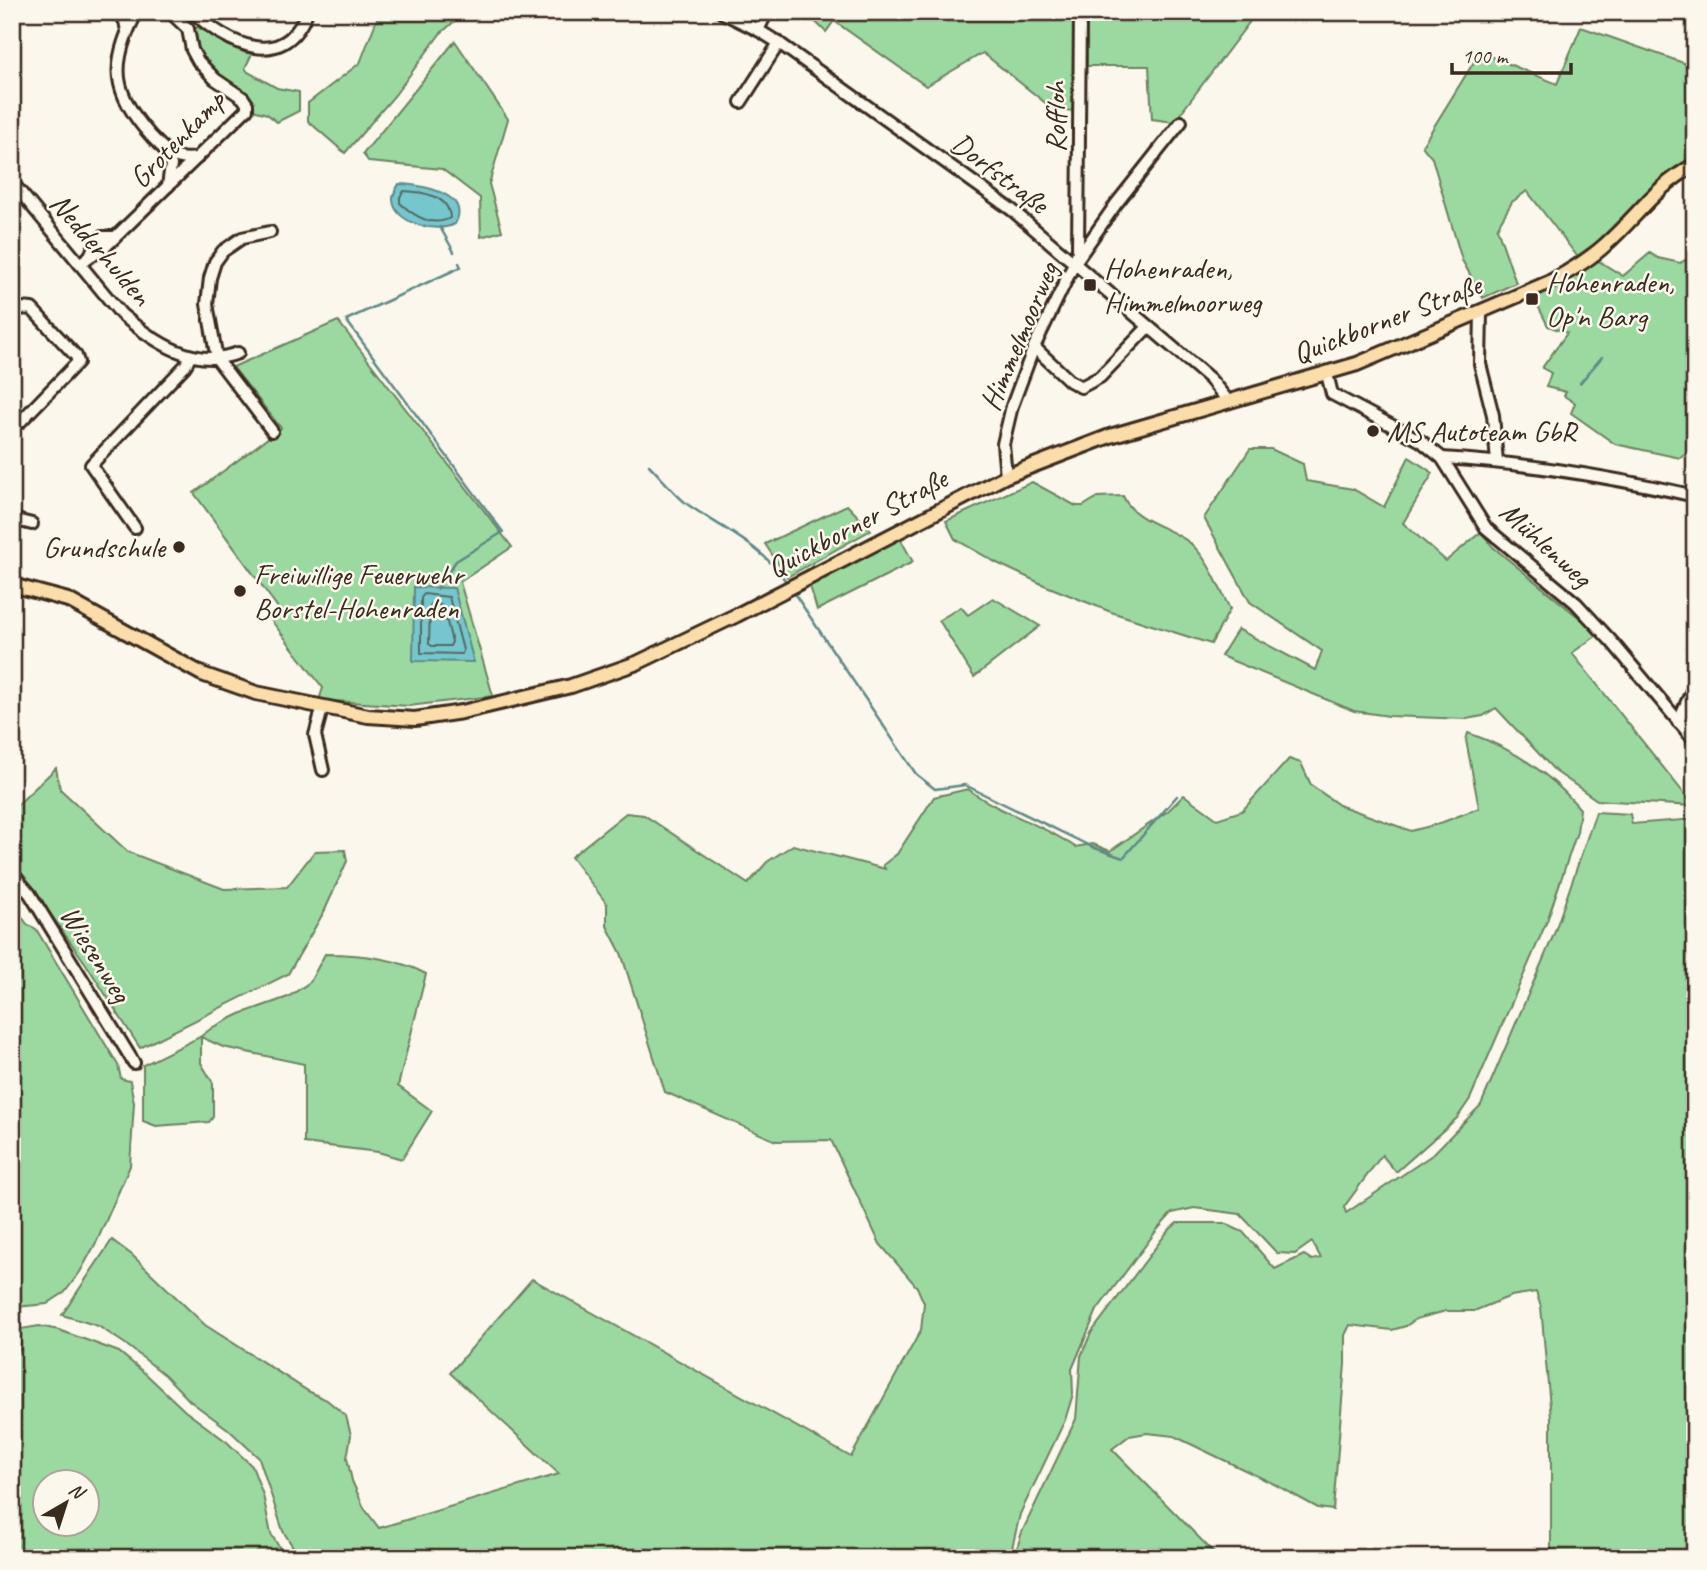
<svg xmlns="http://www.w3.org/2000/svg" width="1707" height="1570" viewBox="0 0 1707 1570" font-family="Caveat,sans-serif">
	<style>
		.green { fill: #9cd9a1; stroke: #6c8260; stroke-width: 2; fill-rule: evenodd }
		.water { fill: #76c7cd; stroke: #5e8887; stroke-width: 2 }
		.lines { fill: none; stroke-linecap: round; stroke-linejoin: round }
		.shore { stroke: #536964; stroke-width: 2 }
		.stream { stroke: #5e8887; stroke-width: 2.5 }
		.minor-casing { stroke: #3b2a1e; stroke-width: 16 }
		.major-casing { stroke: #3b2a1e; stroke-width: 18 }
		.minor { stroke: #fbf7ec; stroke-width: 10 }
		.major { stroke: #fbddab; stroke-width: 12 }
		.poi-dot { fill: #3b2a1e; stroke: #fbf7ec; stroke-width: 2.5 }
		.labels { text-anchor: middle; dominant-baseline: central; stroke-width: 5; stroke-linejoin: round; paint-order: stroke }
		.street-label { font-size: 30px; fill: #3b2a1e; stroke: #fbf7ec }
		.poi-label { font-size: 30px; fill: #3b2a1e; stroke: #fbf7ec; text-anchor: start }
	</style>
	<rect width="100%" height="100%" fill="#fbf7ec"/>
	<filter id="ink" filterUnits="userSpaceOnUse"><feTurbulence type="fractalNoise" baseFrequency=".0143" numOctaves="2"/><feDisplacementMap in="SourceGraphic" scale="14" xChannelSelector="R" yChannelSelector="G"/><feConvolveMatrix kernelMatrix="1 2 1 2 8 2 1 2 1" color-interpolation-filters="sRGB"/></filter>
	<g filter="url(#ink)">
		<g class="green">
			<polygon points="376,12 460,12 456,20 440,34 395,95 345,153 308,121 308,103 360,63 377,19"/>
			<polygon points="805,12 1073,12 1074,111 1053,109 983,53 926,86 834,21 826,32"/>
			<polygon points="1087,12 1257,12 1174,122 1152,119 1149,66 1087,66"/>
			<path d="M197,27L243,49V52L252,54L245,68L248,72L277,88L299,92V111L277,122L267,114L253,110C245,85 208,79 197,54C194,48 194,38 192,31Z"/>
			<polygon points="1581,27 1695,67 1695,158 1651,187 1603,238 1577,256 1527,191 1512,202 1497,228 1516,283 1483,298 1462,260 1432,158 1422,146 1480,52 1557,84"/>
			<polygon points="455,41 508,119 489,184 502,231 481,237 480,198 442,169 369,162 363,154"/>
			<polygon points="1650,253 1658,258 1680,263 1695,255 1695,452 1692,450 1680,458 1615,444 1571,413 1575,403 1564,396 1566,392 1546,387 1551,373 1542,368 1567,333 1548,326 1532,294 1597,260 1623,276"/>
			<polygon points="338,321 512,547 460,582 493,696 409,706 319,700 323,688 271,620 281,612 194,493 281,428 233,367"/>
			<polygon points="1250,449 1271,449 1303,464 1306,481 1353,489 1384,507 1409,457 1433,473 1403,523 1446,561 1481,532 1493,547 1599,634 1572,653 1694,806 1597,800 1555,771 1496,708 1483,716 1466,719 1389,716 1354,711 1221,656 1238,629 1315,670 1322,651 1250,602 1204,518"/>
			<path d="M1032,482L1076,506H1083L1098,497L1123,496C1134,522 1169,526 1190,543C1209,559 1219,588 1230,609L1211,644L1111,612L1044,585L997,563L955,539L946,521Z"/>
			<polygon points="847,505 871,530 787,577 765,544"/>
			<polygon points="900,538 913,562 817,610 810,586"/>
			<polygon points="993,598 1040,626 974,677 939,620 961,607 968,615"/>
			<path d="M1468,733C1512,748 1550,773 1580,809L1577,832L1547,921L1470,1099L1457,1118L1396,1172L1382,1155L1344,1207L1346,1213L1432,1155L1481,1105L1554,934L1596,812L1630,814L1632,824L1695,819V1558H1551V1418L1541,1307L1536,1292L1511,1296L1474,1311H1446L1416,1319L1406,1326L1392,1330L1350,1325L1345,1335V1364L1333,1510L1318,1508L1276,1485L1174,1436L1147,1433L1129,1436L1112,1449L1219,1558H1014L1022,1532L1076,1419L1081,1356L1091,1333L1168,1231L1177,1223H1224L1234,1228L1243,1232L1275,1269L1304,1255L1312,1260L1321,1258L1312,1242L1295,1254L1277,1253L1240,1214L1194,1208L1172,1213L1157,1230L1097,1310L1072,1369L1073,1394L1065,1420L1020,1514L1012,1548L1005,1558H300L283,1531L259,1458L228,1429L190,1401L165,1375L124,1343L98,1326L62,1315L112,1240L132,1255L205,1325L308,1391L327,1400L346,1416L351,1435L347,1458L352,1481L364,1508L379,1528L559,1474L450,1373L532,1279L851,1457L921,1330L924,1303L917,1287L880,1244L831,1140L776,1141L665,1092L621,953L607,926V904L571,857L626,813L644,815L748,884L767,862L793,845L885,869L883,865L897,854L934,797L968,789C1000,814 1042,823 1075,847L1093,844L1110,851L1168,811L1184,795L1217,819L1242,811L1289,759L1301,763L1311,785L1339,805L1411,831L1438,824L1479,808L1466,740Z"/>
			<polygon points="56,768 60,789 128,852 224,889 287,887 315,851 345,850 347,861 325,910 288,974 140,1048 86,964 12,860 12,810"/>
			<polygon points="12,903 27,924 36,929 118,1065 121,1079 130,1081 134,1103 130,1166 97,1241 80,1272 65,1292 47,1304 16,1307 12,1307"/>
			<path d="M325,954C359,954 397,958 426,974L398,1086L432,1111L402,1159L378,1152L304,1143V1064L223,1047L201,1037V1063L213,1083V1117L209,1122L156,1126L143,1121V1065L200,1037L213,1027L240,1014L288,997L310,982Z"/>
			<path d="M39,1326L59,1330L119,1352L147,1375L185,1411L227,1442L252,1466L263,1495L271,1534L286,1558H12V1353L20,1350L21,1329ZM46,1482H88V1524H46Z"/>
		</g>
		<g class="water">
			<path d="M399,184C418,184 473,193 455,224C436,234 394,223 393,200C392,194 396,190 399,184Z"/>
			<polygon points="414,587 454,588 474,662 413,661"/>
		</g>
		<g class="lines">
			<g class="shore">
				<path d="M404,191C423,192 449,195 450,218C432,228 414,216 400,203V197Z"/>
				<polygon points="424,594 449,597 463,650 462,654 421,653 421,598"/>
				<polygon points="432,603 443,606 452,642 450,646 432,646 429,644 430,606"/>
			</g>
			<g class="stream">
				<polyline points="440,227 454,252"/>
				<polyline points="1580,383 1602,357"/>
				<path d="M649,465C661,477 673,493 687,504C721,528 760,544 785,580"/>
				<polyline points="437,589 456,561 503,532 346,320 461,267 459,263"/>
				<polyline points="794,593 916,774 935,789 965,785 1092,847 1123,858 1177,796"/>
			</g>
			<g class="minor-casing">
				<g id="minor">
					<polyline points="119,12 125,21 127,31"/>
					<path d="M137,12C109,64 112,93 151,136C166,152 175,162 197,158"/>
					<path d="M193,12C227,44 284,73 307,12"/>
					<polyline points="721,12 758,30 779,43 1012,210 1210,379 1229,402"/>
					<polyline points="758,30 767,12"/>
					<polyline points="741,102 779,43"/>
					<polyline points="168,154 171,165 168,186"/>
					<path d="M12,182L121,314C153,341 194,370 238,353"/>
					<polyline points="270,232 242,238 223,251 215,262 210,278 207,304 217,359 272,431"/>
					<polyline points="90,256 95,244 102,237 115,237"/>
					<polyline points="1076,258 1078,251 1080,12"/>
					<polyline points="80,264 90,256 101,251 247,109 247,104 243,98 215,79 198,61 192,50 188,29 170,12"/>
					<polyline points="1481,312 1480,364 1493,415 1497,462"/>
					<polyline points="12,314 21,308 32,309 76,356 78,362 20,422 12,424"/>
					<polyline points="1034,347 1070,381 1081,387 1100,377 1147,328"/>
					<polyline points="1327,374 1332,394 1421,441 1442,458 1486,528 1576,603 1612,642 1695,741"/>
					<path d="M1442,458C1528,463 1611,477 1695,496"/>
					<polyline points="1006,476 1003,444 1012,406 1034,347 1074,264 1116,204 1181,122"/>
					<polyline points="12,519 32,524"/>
					<polyline points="135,528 91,465 185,366 191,356"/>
					<polyline points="1695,553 1695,568"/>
					<polyline points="322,709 315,735 323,770"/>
					<polyline points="1678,722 1695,684"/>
					<polyline points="12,873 30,894 134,1063"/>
					<polyline points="12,1313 13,1313"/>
				</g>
			</g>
			<g class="major-casing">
				<path id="major" d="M12,585L68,600L202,674L256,693L368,716L415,719L462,712L571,686L637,663L737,615L1006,476L1110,436L1357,364L1550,282C1570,271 1589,260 1605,245C1637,217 1655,186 1695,165"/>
			</g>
			<use href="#minor" class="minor"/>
			<use href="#major" class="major"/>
		</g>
	</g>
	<g class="poi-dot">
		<rect x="1083" y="278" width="14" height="14" rx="3.5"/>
		<rect x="1525" y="292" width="14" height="14" rx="3.5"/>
		<circle cx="1373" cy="431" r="7"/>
		<circle cx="179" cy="547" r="7"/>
		<circle cx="240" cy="591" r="7"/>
	</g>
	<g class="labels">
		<g class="street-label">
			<text transform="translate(1055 117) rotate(-90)">Roffloh</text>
			<text transform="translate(177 139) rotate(-46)">Grotenkamp</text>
			<text transform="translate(1000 173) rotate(37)">Dorfstraße</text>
			<text transform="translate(101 249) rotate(49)">Nedderhulden</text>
			<text transform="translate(1387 319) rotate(-21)">Quickborner Straße</text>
			<text transform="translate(1019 336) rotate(-67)">Himmelmoorweg</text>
			<text transform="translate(857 523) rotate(-28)">Quickborner Straße</text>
			<text transform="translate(1546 544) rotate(42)">Mühlenweg</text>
			<text transform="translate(96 954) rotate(58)">Wiesenweg</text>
		</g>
		<g class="poi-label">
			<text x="1104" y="268">Hohenraden,<tspan x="1104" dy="34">Himmelmoorweg</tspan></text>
			<text x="1546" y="282">Hohenraden,<tspan x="1546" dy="34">Op'n Barg</tspan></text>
			<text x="1387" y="431">MS Autoteam GbR</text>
			<text x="165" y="547" text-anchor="end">Grundschule</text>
			<text x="254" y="574">Freiwillige Feuerwehr<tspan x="254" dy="34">Borstel-Hohenraden</tspan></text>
		</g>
	</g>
	<rect width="1707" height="1570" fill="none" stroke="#fbf7ec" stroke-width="42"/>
	<rect x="21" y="21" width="1665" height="1528" fill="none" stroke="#3b2a1e" stroke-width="2.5" filter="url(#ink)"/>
	<g transform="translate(66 1503) rotate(39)"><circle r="33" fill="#fbf7ec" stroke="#aea59a" stroke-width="2"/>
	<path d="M0-5L12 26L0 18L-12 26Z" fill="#3b2a1e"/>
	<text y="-10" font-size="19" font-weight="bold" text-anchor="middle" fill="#3b2a1e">N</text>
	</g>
	<path d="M1452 63v10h119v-10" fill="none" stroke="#3b2a1e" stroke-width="3.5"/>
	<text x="1462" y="63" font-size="21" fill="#3b2a1e" stroke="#fbf7ec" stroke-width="5" paint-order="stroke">100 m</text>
</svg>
